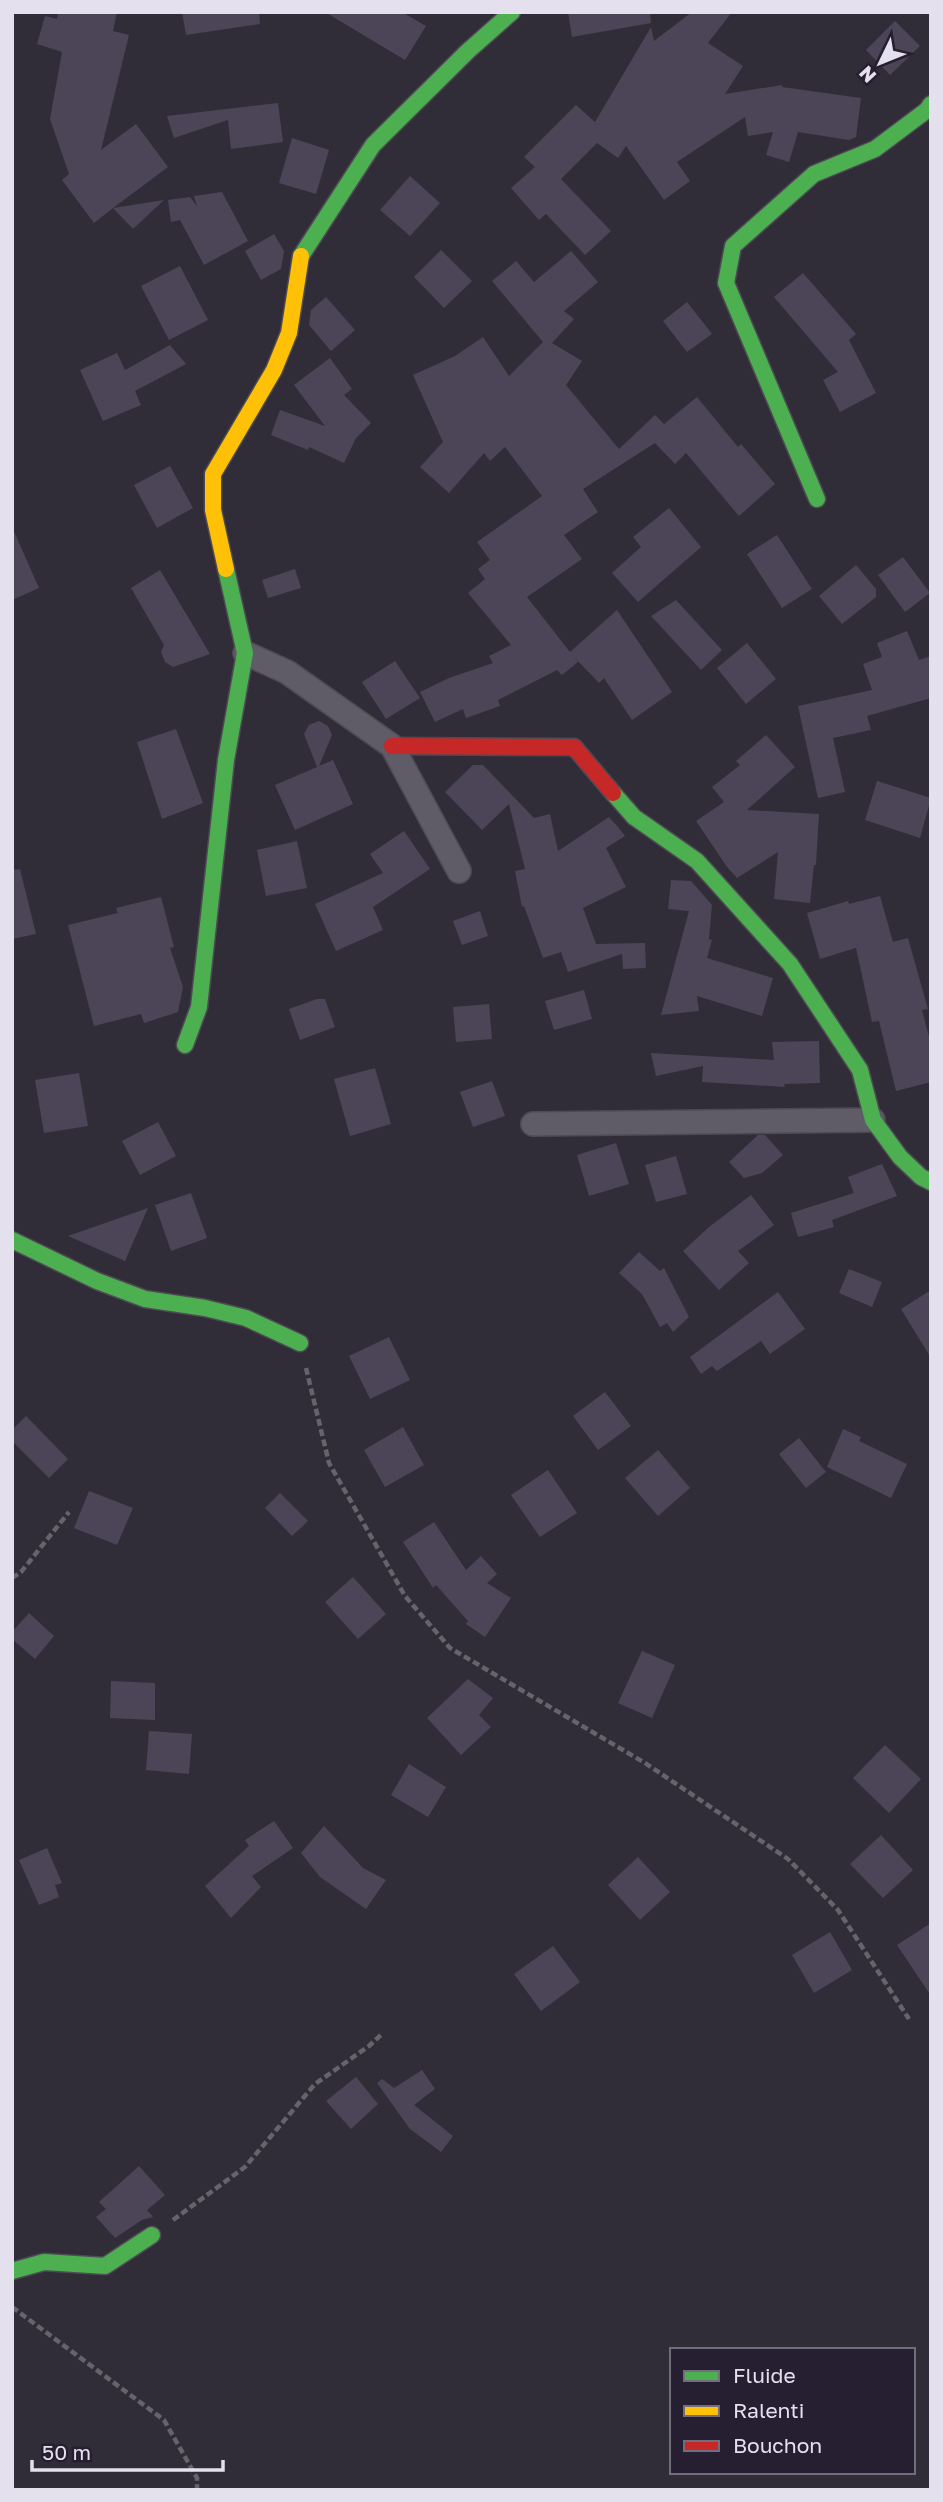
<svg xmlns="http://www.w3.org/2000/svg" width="943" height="2502" viewBox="0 0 943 2502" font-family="'Golos Text',sans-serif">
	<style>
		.building { fill: #4c4457 }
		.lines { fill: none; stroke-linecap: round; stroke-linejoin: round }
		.street-casing { stroke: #4e4a54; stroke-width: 26 }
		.fast-casing { stroke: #4e4a54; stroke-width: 19 }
		.slow-casing { stroke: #4e4a54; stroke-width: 19 }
		.jam-casing { stroke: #4e4a54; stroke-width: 19 }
		.path { stroke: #67636d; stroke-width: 4.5; stroke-dasharray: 7 3.5; stroke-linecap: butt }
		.street { stroke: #5f5b67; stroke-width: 23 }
		.fast { stroke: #4caf50; stroke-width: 16 }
		.slow { stroke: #ffc107; stroke-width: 16 }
		.jam { stroke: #c62828; stroke-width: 16 }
	</style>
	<rect width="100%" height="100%" fill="#312d38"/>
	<g class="building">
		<polygon points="58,12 117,12 113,31 129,35 101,150 136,124 168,167 113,208 164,200 133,229 113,208 94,223 62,180 69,174 50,119 62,52 37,44 45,16 57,19"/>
		<polygon points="182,12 259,12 260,24 186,35"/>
		<polygon points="325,12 402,12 426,26 405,60"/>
		<polygon points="568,12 650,12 651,23 572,37"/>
		<polygon points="692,12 732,12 708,43 743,66 725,94 782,85 782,87 861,98 856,137 849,140 798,132 789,162 766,155 773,132 748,136 745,117 677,162 690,181 664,200 626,146 618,158 597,143 561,179 611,231 585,255 546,214 539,220 511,188 535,167 524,157 576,105 595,122 651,27 654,41"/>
		<polygon points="895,21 920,46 890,75 866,50"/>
		<polygon points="278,103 283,142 231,149 228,120 174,138 167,116"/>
		<polygon points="292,138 329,150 316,194 279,183"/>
		<polygon points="410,176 440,203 410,236 380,210"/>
		<polygon points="222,192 248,241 204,265 180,220 171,222 168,200 190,197 197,206 194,196"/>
		<polygon points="274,234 284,251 281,269 261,280 245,251"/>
		<polygon points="441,250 472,281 444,308 414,277"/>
		<polygon points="571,251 598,282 564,311 574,319 552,343 582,361 566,385 619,449 655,415 664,424 697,397 738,447 741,444 775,484 739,516 686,453 675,464 655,443 583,489 598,512 564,535 582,559 527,597 570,652 617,610 672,692 632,720 604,678 599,683 573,656 578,662 562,675 557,670 498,700 500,706 466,718 463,709 435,722 420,692 449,678 493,663 489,656 511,645 468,593 485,579 478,569 490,560 477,542 542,496 505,447 490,461 484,453 449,493 420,467 443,442 413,375 455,356 483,337 509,376 543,342 492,281 516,261 534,282"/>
		<polygon points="180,266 208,320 169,340 141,286"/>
		<polygon points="803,273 856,334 849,340 876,393 840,412 823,380 838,372 774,297"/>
		<polygon points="326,297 355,330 331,351 309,325 311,310"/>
		<polygon points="687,302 712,334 687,352 663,321"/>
		<polygon points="170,345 186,364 135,391 141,405 103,421 80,370 117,353 125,370"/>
		<polygon points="330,358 352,389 344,395 371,423 356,438 344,463 309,447 308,450 271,435 280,410 325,426 294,385"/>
		<polygon points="170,466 193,508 157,528 134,485"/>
		<polygon points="669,508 701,547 638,602 612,573 641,547 633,537"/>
		<polygon points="12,527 39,588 12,600"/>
		<polygon points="777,535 812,589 782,608 747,554"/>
		<polygon points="903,557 930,593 905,612 878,575"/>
		<polygon points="856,565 876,589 876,597 842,624 819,596"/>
		<polygon points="295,569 301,588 268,598 262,580"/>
		<polygon points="160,570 210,654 173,667 165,662 161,652 164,645 131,588"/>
		<polygon points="676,600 722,650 701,670 651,616"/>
		<polygon points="907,631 919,660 931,656 931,698 867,716 871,730 833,738 845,792 818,798 798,706 872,690 863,664 882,657 877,643"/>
		<polygon points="747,643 776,679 746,704 717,668"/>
		<polygon points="395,661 420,698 386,719 362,682"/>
		<polygon points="319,721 328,726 332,735 319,766 333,760 353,804 295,830 275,785 317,767 304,734 309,725"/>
		<polygon points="176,729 203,803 162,819 137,742"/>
		<polygon points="766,735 795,767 747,810 819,814 816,865 814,865 810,903 774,899 778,852 737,878 727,867 696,821 724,802 712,787 740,765 736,761"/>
		<polygon points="473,765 483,765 534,818 550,814 558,851 609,817 618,827 625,836 606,848 626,887 583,908 596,944 645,943 646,968 623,969 622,954 568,972 561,952 543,958 524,906 522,907 515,871 525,869 509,804 482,830 445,792"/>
		<polygon points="877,781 931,798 920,838 865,820"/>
		<polygon points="404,831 430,869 373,907 383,930 336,951 315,904 383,873 370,854"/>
		<polygon points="297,841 307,888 266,896 257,850"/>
		<polygon points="20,869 36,934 12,939 12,870"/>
		<polygon points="671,880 691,881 712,905 709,939 712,940 707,958 773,978 762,1016 697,996 699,1011 661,1015 689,911 668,909"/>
		<polygon points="880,896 893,942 908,938 928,1009 922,1010 931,1044 931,1082 896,1091 879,1021 872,1022 856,948 820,959 807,913 848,901 849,904"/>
		<polygon points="161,897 174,947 170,948 183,987 178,1012 144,1023 141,1014 94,1026 68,925 118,913 116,908"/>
		<polygon points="480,911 488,936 462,945 453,921"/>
		<polygon points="584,990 592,1019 554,1030 545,1001"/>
		<polygon points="317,999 325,999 335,1027 300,1040 289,1009"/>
		<polygon points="489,1004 492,1039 456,1042 453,1007"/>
		<polygon points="819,1041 820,1083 784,1084 785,1087 702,1082 703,1066 656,1076 651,1053 774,1060 772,1042"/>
		<polygon points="375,1068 391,1124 350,1136 334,1079"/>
		<polygon points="79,1073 88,1126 44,1133 35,1080"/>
		<polygon points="492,1081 505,1116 473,1127 460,1092"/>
		<polygon points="158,1122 176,1156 140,1175 122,1141"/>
		<polygon points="758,1135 765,1135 783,1155 762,1173 744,1178 729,1162"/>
		<polygon points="616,1143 629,1184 589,1196 577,1155"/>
		<polygon points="676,1156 687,1194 656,1202 645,1165"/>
		<polygon points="882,1164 897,1196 832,1220 834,1227 798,1237 791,1213 854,1193 848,1177"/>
		<polygon points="191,1193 207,1238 171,1251 155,1205"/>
		<polygon points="751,1195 774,1225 738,1251 749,1263 719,1290 683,1251 709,1227"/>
		<polygon points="148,1208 125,1261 68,1236"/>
		<polygon points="639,1252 660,1271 664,1268 689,1317 673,1332 667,1323 660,1327 642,1294 619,1273"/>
		<polygon points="849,1269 882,1282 872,1307 839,1293"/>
		<polygon points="931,1290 931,1358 901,1309"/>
		<polygon points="778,1292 805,1329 770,1354 761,1341 717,1371 712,1366 701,1374 690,1357"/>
		<polygon points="389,1337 410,1380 370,1399 349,1356"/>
		<polygon points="605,1392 631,1426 598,1450 573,1416"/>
		<polygon points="26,1416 68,1459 49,1478 12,1441 12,1430"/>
		<polygon points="403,1427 424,1465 385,1487 364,1450"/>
		<polygon points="843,1429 861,1437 859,1441 907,1464 891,1498 827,1467"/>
		<polygon points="799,1438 826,1472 806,1488 779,1454"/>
		<polygon points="658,1450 690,1488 658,1516 625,1478"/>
		<polygon points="548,1470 577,1513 540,1537 511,1495"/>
		<polygon points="89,1491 133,1508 117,1545 74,1528"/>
		<polygon points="280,1493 308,1521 292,1536 265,1508"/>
		<polygon points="434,1522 466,1570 481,1556 497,1574 487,1583 511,1598 485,1637 466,1624 468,1621 436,1585 433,1588 403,1542"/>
		<polygon points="353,1577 386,1614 358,1639 325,1602"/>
		<polygon points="29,1613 54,1636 35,1659 12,1639 12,1632"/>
		<polygon points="642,1651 675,1665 652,1718 618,1703"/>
		<polygon points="468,1679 493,1698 479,1715 491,1727 461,1755 427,1718"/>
		<polygon points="111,1681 155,1683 155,1720 110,1718"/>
		<polygon points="149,1731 192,1734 189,1774 146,1770"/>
		<polygon points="885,1745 921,1779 889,1813 853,1778"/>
		<polygon points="409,1764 446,1787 428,1817 391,1795"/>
		<polygon points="274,1821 293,1848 252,1876 261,1887 231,1918 205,1886 249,1846 245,1840"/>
		<polygon points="324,1826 363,1868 386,1880 366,1909 320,1877 301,1853"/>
		<polygon points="881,1835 913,1870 883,1898 850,1864"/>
		<polygon points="47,1848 62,1883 55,1885 59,1897 39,1905 19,1860"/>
		<polygon points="638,1857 670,1892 640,1920 608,1885"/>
		<polygon points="931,1923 931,1996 897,1945"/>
		<polygon points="830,1932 852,1970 814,1993 792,1955"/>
		<polygon points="553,1946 580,1982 541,2011 514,1974"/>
		<polygon points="422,2070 435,2089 414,2105 453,2136 441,2152 410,2129 377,2083 382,2079 394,2088"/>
		<polygon points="356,2077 378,2104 351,2129 326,2101"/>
		<polygon points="139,2166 165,2195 147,2210 153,2217 142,2220 115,2238 96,2217 106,2209 99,2202"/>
	</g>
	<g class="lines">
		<g class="street-casing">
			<g id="street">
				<polyline points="245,653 287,672 392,746 459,871"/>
				<polyline points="533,1124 873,1120"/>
			</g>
		</g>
		<g class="fast-casing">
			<g id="fast">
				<polyline points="301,256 373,145 468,51 512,12"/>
				<polyline points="817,499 726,283 733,246 814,174 875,149 927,110 931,104"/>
				<polyline points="613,793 634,817 697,861 790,964 860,1070 873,1120 900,1157 921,1177 931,1182"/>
				<polyline points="185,1045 199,1007 226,760 245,653 226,569"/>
				<polyline points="12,1240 97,1281 145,1299 205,1308 246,1318 300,1343"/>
				<polyline points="12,2271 44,2262 105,2266 152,2235"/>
			</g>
		</g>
		<g class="slow-casing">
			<polyline id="slow" points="226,569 213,510 213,474 274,370 289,333 301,256"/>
		</g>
		<g class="jam-casing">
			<polyline id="jam" points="392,746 574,747 613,793"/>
		</g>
		<g class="path">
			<polyline points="306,1368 329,1463 405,1596 450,1648 645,1763 788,1859 838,1910 909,2019"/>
			<polyline points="12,1578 21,1572 69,1512"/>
			<polyline points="173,2220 245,2167 315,2084 369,2046 383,2033"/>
			<polyline points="12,2307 164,2420 197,2478 197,2490"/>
		</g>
		<use href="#street" class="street"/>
		<use href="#fast" class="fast"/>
		<use href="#slow" class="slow"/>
		<use href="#jam" class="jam"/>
	</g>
	<rect width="943" height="2502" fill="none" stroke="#e4e0ed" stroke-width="28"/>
	<rect x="670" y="2348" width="245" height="126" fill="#261f32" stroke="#726c7d" stroke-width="2"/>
	<rect x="684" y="2371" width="35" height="10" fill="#4caf50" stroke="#726c7d" stroke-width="2"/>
	<text x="733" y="2383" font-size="21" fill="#e4e0ed">Fluide</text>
	<rect x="684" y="2406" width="35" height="10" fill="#ffc107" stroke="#726c7d" stroke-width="2"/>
	<text x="733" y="2418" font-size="21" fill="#e4e0ed">Ralenti</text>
	<rect x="684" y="2441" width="35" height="10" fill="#c62828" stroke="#726c7d" stroke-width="2"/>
	<text x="733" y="2453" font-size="21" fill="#e4e0ed">Bouchon</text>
	<g transform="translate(880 63) rotate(227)" stroke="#261f32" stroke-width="5" paint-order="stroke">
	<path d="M0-5L12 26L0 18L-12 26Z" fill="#e4e0ed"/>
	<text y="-10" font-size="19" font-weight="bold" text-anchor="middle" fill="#e4e0ed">N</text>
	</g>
	<path d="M32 2460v10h191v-10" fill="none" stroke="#e4e0ed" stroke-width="3.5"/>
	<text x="42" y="2460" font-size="21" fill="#e4e0ed" stroke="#261f32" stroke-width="5" paint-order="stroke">50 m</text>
</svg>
